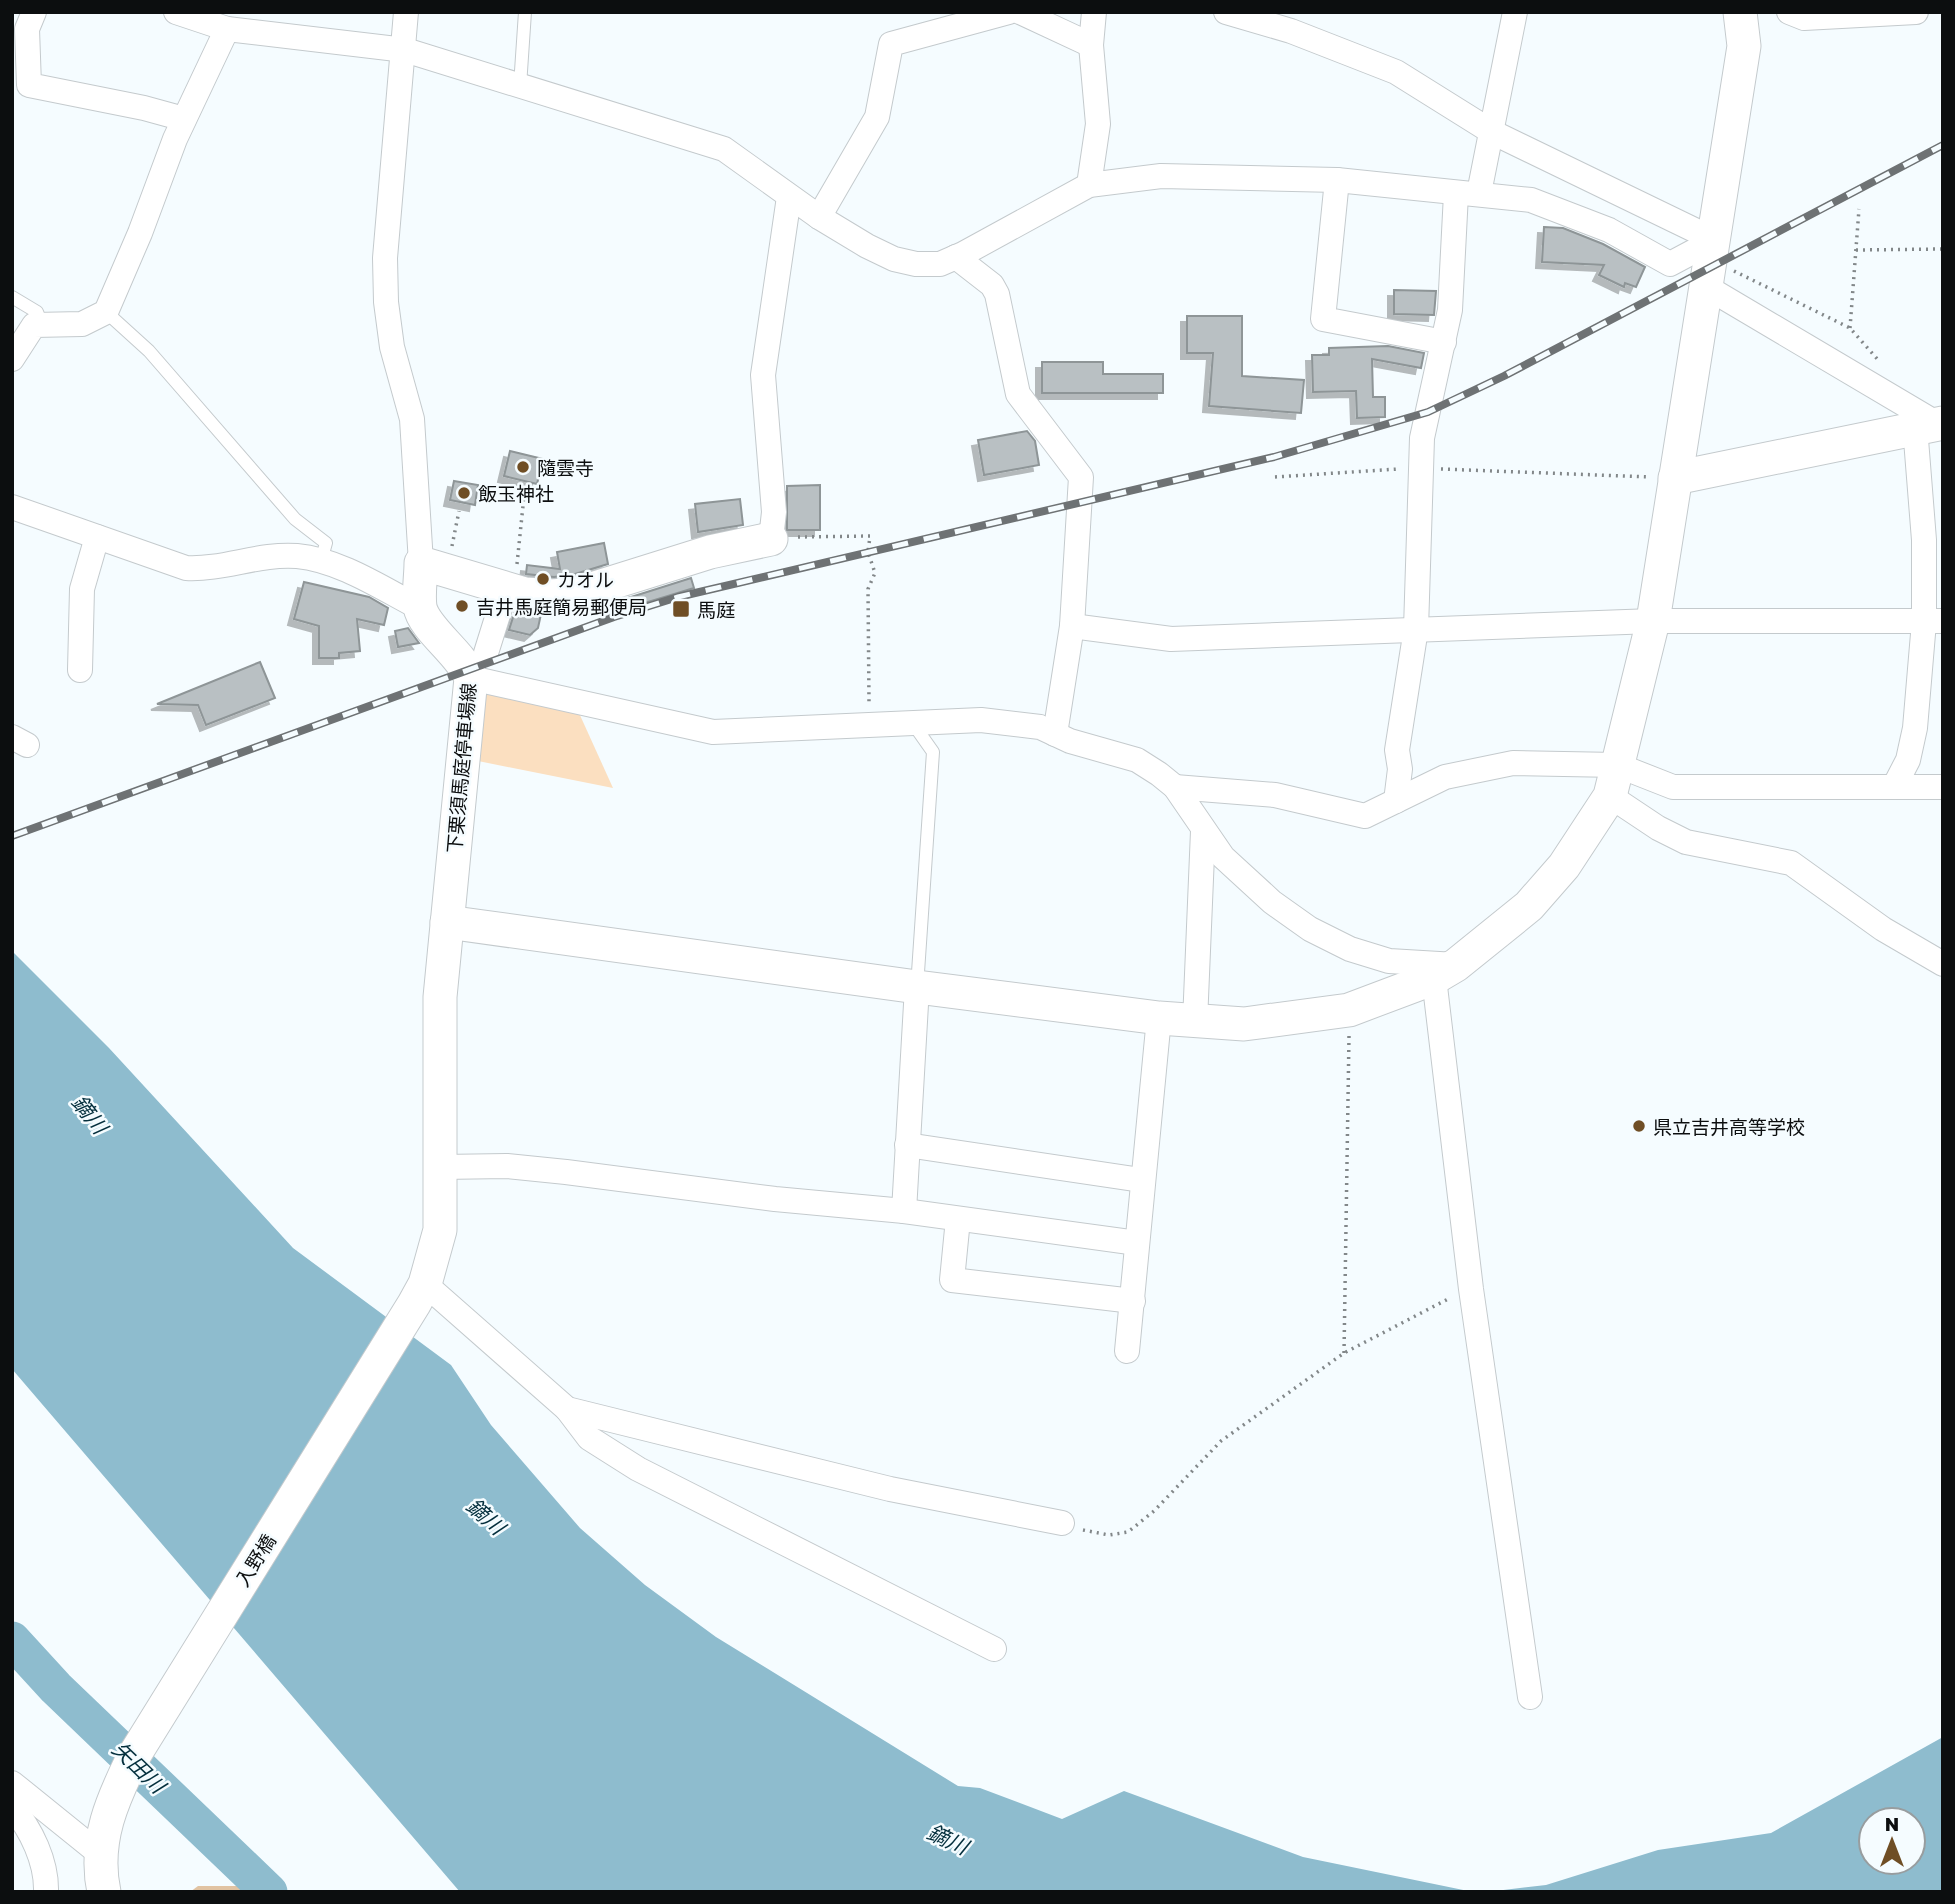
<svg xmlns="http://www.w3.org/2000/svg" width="1955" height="1904" viewBox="0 0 1955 1904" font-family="'Golos Text','Noto Sans JP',sans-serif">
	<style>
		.green { fill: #fbdfc0 }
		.forest { fill: #e1c3a2 }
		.water { fill: #8ebcce; fill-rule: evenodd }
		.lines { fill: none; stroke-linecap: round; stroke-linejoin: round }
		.river { stroke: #8ebcce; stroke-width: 37 }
		.building { fill: #b9c0c3; stroke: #8e9597; stroke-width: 2; filter: url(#shadow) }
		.lane-casing { stroke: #c4cacd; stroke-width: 14 }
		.street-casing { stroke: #c4cacd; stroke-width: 26 }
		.secondary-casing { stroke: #c4cacd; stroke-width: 35 }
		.path { stroke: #828789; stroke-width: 3.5; stroke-dasharray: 2 5; stroke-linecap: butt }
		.lane { stroke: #fff; stroke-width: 12 }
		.street { stroke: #fff; stroke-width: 24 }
		.secondary { stroke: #fff; stroke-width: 33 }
		.rail-casing { stroke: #6e7274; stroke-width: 8 }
		.rail { stroke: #f5fcff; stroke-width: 5; stroke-dasharray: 16; stroke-linecap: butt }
		.poi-dot { fill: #6f4e25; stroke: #f5fcff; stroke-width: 2.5 }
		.labels { text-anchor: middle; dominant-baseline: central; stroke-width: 5; stroke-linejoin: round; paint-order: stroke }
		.poi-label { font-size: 19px; fill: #0c0e0f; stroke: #f5fcff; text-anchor: start }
		.street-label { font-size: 19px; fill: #0c0e0f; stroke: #f5fcff }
		.water-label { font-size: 21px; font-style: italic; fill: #042f3d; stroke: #f5fcff }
	</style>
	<defs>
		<filter id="shadow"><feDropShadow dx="-6" dy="6" stdDeviation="0" flood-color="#0004"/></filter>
	</defs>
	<rect width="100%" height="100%" fill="#f5fcff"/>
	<polygon class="green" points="483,691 579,713 613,788 473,760"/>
	<polygon class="forest" points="198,1886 247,1886 253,1892 190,1892"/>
	<g class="water">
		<polygon points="12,951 109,1048 293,1248 451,1365 491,1425 580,1528 645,1585 716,1637 958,1786 980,1788 1062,1819 1124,1791 1303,1857 1473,1892 460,1892 12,1369"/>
		<path d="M1943,1737V1892H1487L1546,1885L1658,1850L1771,1833ZM1871,1820H1913V1862H1871Z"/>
	</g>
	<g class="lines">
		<polyline class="river" points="12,1640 56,1688 269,1892"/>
	</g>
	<g class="building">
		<polygon points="1544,227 1563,228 1603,244 1645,267 1636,287 1625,283 1624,287 1599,275 1604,265 1542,262"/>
		<polygon points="1394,290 1436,291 1434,315 1394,314"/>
		<polygon points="1187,316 1242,316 1242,376 1304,380 1301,413 1209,406 1213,353 1187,353"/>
		<polygon points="1388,346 1424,353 1421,368 1372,359 1373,397 1385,397 1385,417 1357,418 1356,391 1313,392 1312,355 1329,355 1329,348"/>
		<polygon points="1042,362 1103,362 1103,374 1163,374 1163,393 1042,393"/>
		<polygon points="1027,431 1035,441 1039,465 984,475 978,440"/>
		<polygon points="510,451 543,459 537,484 504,476"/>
		<polygon points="454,481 478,485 475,505 450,500"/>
		<polygon points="820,485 820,530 787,530 787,486"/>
		<polygon points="740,499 743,525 698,532 695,504"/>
		<polygon points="604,543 608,564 575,574 554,577 526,574 527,565 560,569 557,552"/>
		<polygon points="691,578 694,588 625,609 624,605 608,611 606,605"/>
		<polygon points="304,582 369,597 388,608 384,625 357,619 360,651 339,653 339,658 319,658 319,626 294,619"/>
		<polygon points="515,611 541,614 538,628 530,635 509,630"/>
		<polygon points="408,628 419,643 398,647 395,631"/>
		<polygon points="260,662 275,698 206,725 198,705 157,704"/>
	</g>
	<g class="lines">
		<g class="lane-casing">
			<g id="lane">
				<polyline points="520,86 525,12"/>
				<polyline points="12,297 37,312 41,322"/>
				<polyline points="106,312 149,351 295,519 326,543 321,561"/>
				<polyline points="914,725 933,752 917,987"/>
			</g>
		</g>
		<g class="street-casing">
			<g id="street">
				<polyline points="34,12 27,29 29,85 144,108 184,119"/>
				<polyline points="176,12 227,29 405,50 724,149 819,217 867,246 894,259 916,264 940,264 963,254 1089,185 1161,176 1337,180 1531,200 1609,230 1670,264 1715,240"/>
				<polyline points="406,12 385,258 386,302 392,347 412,419 421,563"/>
				<polyline points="1020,12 1091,45"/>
				<polyline points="1226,12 1291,31 1396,72 1492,132 1715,240"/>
				<polyline points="1789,12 1804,18 1916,12"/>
				<polyline points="1337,180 1323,319 1444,342"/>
				<polyline points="1089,185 1098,124 1091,45 1094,12"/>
				<polyline points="1479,193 1515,12"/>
				<polyline points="819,217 877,117 891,44 1009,12"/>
				<polyline points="956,257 992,285 997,294 1018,394 1081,477 1072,626 1055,734"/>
				<polyline points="1708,288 1936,423"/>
				<polyline points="12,359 34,325 82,324 106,312 140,233 175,139 227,29"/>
				<path d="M12,507L186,568C223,570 260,553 297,556C340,560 383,589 420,608"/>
				<polyline points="771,539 774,512 763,375 789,197"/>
				<polyline points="1072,626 1171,639 1653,621 1943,621"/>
				<polyline points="486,653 506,589"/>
				<polyline points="80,670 82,589 97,537"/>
				<polyline points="471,678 713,732 981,720 1040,727 1070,741 1137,760 1159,774 1175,787 1223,857 1272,902 1310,929 1350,949 1389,961 1456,965"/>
				<polyline points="12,737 27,745"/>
				<polyline points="1175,787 1275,795 1365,816 1445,777 1513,763 1617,765 1673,787 1943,787"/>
				<polyline points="1894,787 1908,760 1915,728 1924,622 1924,540 1915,427"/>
				<polyline points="1610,796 1658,828 1686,842 1791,863 1883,929 1943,964"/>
				<polyline points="1396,801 1400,769 1397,750 1416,629 1422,438 1450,310 1456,194"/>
				<polyline points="1434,978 1471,1289 1530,1697"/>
				<polyline points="1195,1022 1203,831"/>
				<polyline points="907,1145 1141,1180"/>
				<polyline points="441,1167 507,1166 566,1172 775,1199 904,1211 1137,1243"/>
				<polyline points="904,1211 917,987"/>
				<polyline points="958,1219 952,1280 1133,1301"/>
				<polyline points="425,1284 567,1409 890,1489 1062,1523"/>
				<polyline points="1127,1351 1159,1018"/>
				<polyline points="567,1409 589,1438 638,1469 994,1649"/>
				<polyline points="12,1783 100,1854"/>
				<path d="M12,1807C31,1829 47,1862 46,1892"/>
			</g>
		</g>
		<g class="secondary-casing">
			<g id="secondary">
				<polyline points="1675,478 1943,423"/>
				<polyline points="447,922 917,987 1159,1018 1244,1024 1349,1010 1434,978 1456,965 1529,906 1564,866 1610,796 1653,621 1744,46 1740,12"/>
				<path d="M104,1892C93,1841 113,1798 135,1754L414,1304L425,1284L440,1230V997L471,678C461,653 424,629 420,607C418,593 421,577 421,563L525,594L554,596L579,593L710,552L771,539"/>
			</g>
		</g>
		<g class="path">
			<polyline points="1856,250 1943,249"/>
			<polyline points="1734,271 1850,328 1880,362"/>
			<polyline points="1850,328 1859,209"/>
			<polyline points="1441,469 1650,477"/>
			<polyline points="1275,477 1398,469"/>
			<polyline points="798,537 870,536 868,552 875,573 868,589 869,702"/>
			<polyline points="452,546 459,511"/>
			<polyline points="517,564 524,496"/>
			<polyline points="1344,1353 1349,1036"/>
			<polyline points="1083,1530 1109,1535 1128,1532 1154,1511 1221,1441 1291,1391 1344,1353 1450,1298"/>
		</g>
		<use href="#lane" class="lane"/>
		<use href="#street" class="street"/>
		<use href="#secondary" class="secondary"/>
		<g class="rail-casing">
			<polyline id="rail" points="12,836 614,617 678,597 1274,457 1428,412 1504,376 1943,145"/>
		</g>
		<use href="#rail" class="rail"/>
	</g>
	<g class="poi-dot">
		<circle cx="523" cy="467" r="7"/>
		<circle cx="464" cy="493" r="7"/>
		<circle cx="543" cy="579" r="7"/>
		<circle cx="462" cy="606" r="7"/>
		<rect x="672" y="600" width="18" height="18" rx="3.5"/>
		<circle cx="1639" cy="1126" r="7"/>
	</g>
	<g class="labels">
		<g class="poi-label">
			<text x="537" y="467">隨雲寺</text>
			<text x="478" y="493">飯玉神社</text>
			<text x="557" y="579">カオル</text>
			<text x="476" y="606">吉井馬庭簡易郵便局</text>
			<text x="697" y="609">馬庭</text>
			<text x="1653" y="1126">県立吉井高等学校</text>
		</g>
		<g class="street-label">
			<text transform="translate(461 768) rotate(-85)">下栗須馬庭停車場線</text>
			<text transform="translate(255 1560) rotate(-58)">入野橋</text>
		</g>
		<g class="water-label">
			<text transform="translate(90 1114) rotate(52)">鏑川</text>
			<text transform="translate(486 1516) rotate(42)">鏑川</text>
			<text transform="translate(139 1767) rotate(44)">矢田川</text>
			<text transform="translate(948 1839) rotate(25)">鏑川</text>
		</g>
	</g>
	<rect width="1955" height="1904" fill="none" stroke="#0c0e0f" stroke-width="28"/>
	<g transform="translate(1892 1841)"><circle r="33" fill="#f5fcff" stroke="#989d9f" stroke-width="2"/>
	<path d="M0-5L12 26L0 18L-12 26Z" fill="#6f4e25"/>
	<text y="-10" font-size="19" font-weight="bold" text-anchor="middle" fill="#0c0e0f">N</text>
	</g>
</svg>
